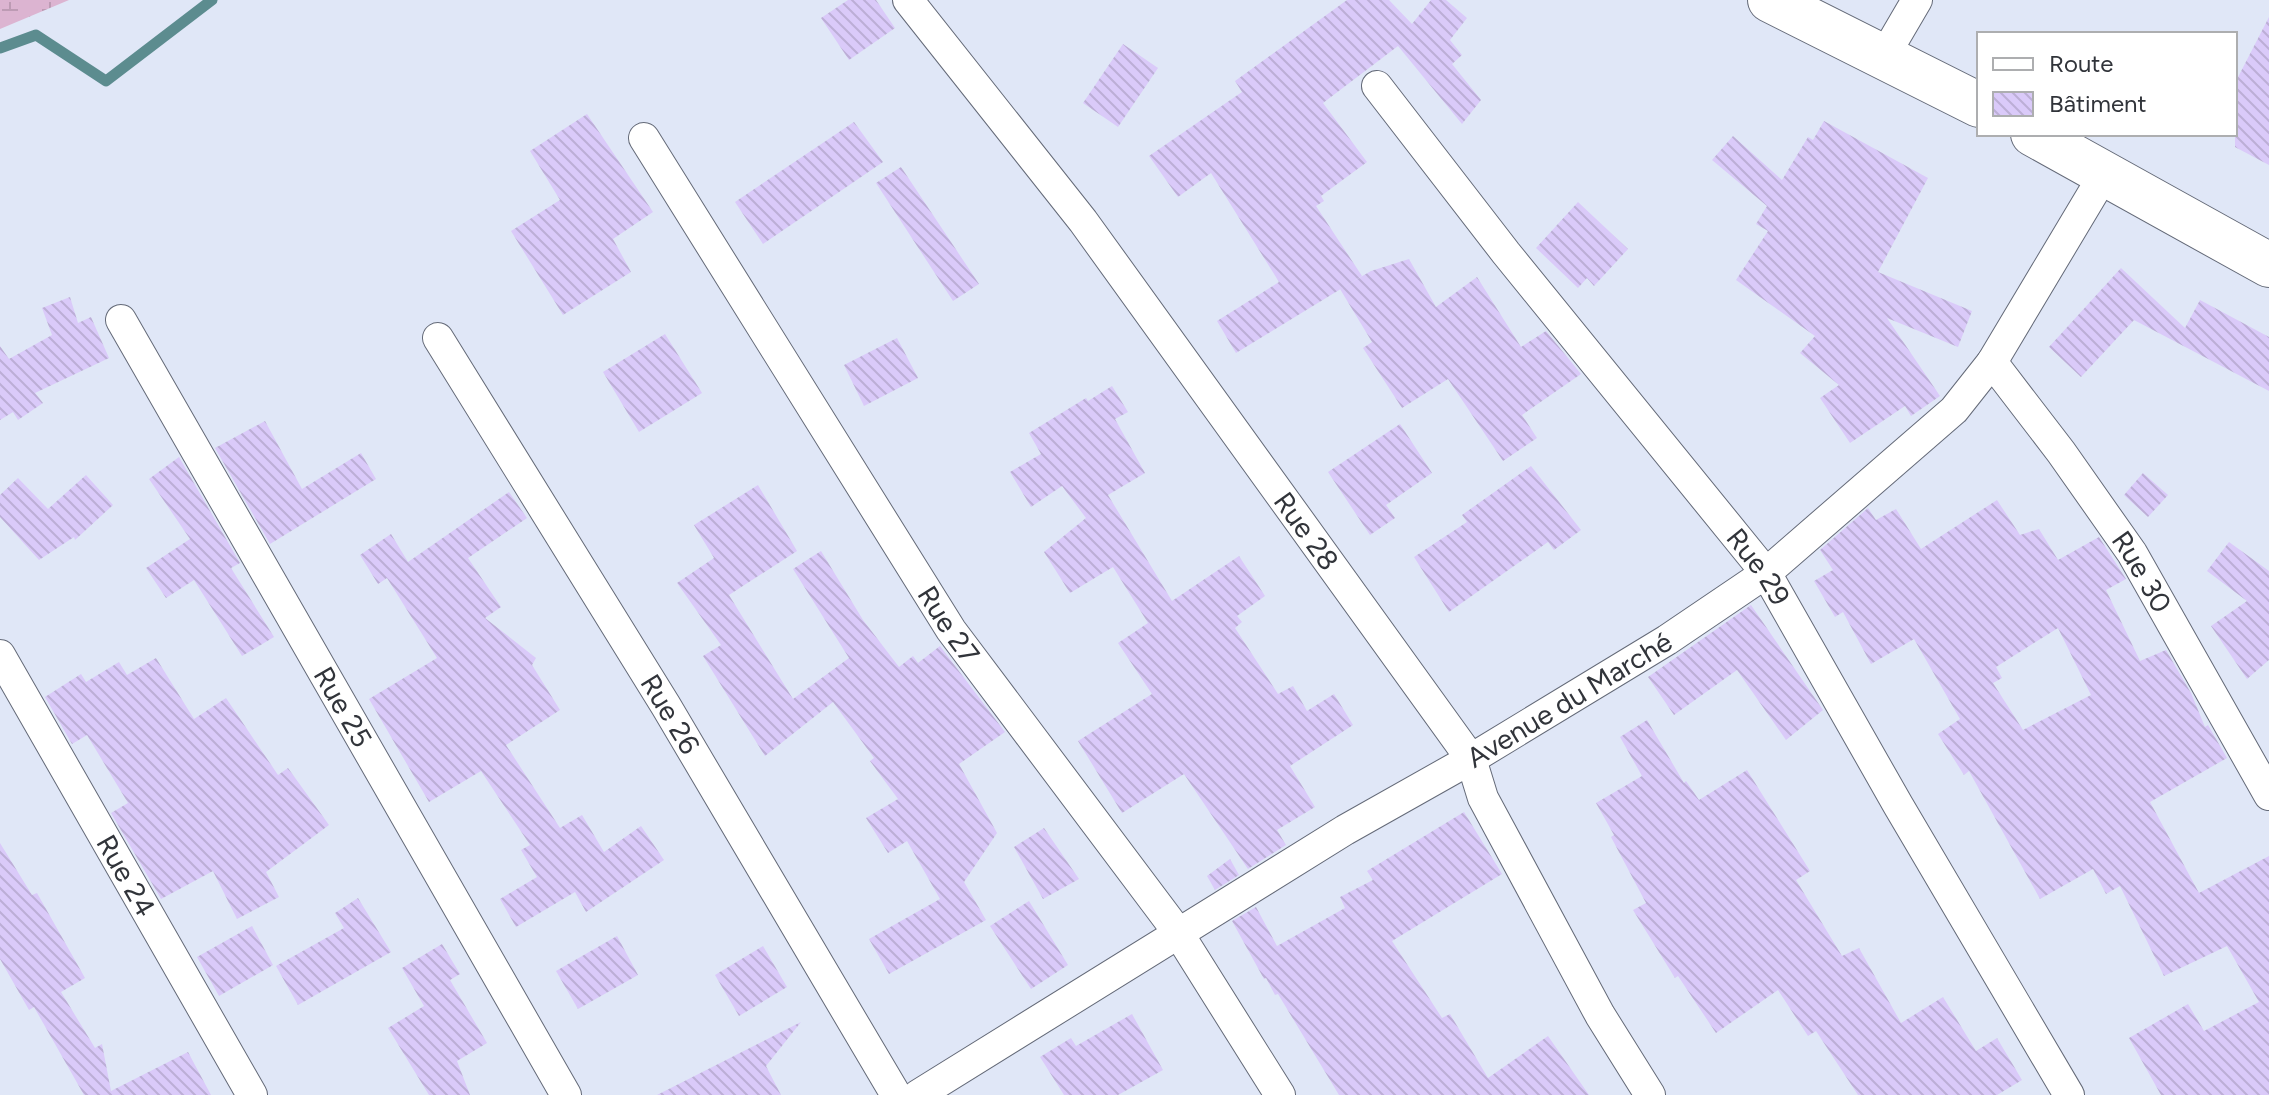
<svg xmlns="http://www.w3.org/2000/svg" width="2269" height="1095" viewBox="0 0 2269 1095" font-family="Figtree,sans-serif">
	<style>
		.wetland { fill: url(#wetland-marsh) }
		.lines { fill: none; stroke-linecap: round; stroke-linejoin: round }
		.stream { stroke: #5c8c8f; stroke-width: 11 }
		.building { fill: url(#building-back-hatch); fill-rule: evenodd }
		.street-casing { stroke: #646a78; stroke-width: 32 }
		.secondary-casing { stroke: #646a78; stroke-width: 46 }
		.street { stroke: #fff; stroke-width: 30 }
		.secondary { stroke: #fff; stroke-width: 44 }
		.labels { text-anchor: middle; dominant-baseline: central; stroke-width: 6; stroke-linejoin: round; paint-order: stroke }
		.street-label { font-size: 28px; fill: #31343a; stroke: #fff }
	</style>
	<defs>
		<pattern id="wetland-marsh" width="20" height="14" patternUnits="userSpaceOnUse" patternTransform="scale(2)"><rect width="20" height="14" fill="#dcb4d1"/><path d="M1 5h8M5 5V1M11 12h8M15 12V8" fill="none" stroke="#bd9bb4"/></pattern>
		<pattern id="building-back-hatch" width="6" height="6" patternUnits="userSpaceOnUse" patternTransform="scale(2)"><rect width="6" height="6" fill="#dacaf9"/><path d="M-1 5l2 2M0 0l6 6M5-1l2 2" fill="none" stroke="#bcaed6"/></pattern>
	</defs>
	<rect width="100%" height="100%" fill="#e0e7f7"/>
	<polygon class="wetland" points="0,0 69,0 0,29"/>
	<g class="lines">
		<polyline class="stream" points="0,48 36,35 106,81 212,0"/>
	</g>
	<g class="building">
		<polygon points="848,0 876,0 895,28 849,60 821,18"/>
		<polygon points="1347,0 1389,0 1412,24 1431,0 1446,0 1467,18 1450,40 1462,55 1452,64 1481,100 1462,124 1398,46 1323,103 1367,162 1321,196 1324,201 1316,206 1362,276 1236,353 1217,321 1279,282 1211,173 1178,197 1149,156 1242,92 1235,81"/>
		<polygon points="2269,17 2269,165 2235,147 2235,83"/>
		<polygon points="1123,44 1158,68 1118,127 1083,103"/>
		<polygon points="587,114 653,212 613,239 631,272 563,315 511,231 560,200 530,151"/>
		<polygon points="1824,121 1928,178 1878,272 1972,311 1958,347 1887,318 1940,396 1911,416 1905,406 1850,443 1820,398 1839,385 1800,353 1815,336 1736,280 1768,231 1756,224 1767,206 1712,160 1733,136 1782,180 1808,137 1813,140"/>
		<polygon points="854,122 883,162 763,244 735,202"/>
		<polygon points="901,167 979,284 953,301 876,183"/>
		<polygon points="1578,202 1628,249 1594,286 1587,278 1578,288 1536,248"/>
		<polygon points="1409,259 1436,307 1477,277 1521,347 1546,331 1581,374 1522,415 1537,438 1503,461 1448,379 1402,408 1363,348 1372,342 1340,289 1371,271"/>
		<polygon points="2121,268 2185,328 2200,300 2269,337 2269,391 2134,320 2081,377 2049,347"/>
		<polygon points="70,297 78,323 91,317 109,358 35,393 43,403 18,420 13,412 0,420 0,346 9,359 52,335 42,308"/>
		<polygon points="665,334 702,393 639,432 603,372"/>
		<polygon points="897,338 918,378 864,406 844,365"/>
		<polygon points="1112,386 1128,412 1115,419 1145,473 1108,495 1172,601 1239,556 1265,596 1237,616 1242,622 1235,628 1278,694 1293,686 1307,711 1334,694 1353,725 1290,766 1315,807 1277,830 1286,845 1248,869 1184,774 1122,813 1078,741 1152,694 1118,643 1148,623 1113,567 1070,593 1044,552 1086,518 1062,486 1031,507 1010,472 1041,454 1029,433 1086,398 1088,401"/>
		<polygon points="265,421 302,489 361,453 376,479 270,544 215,448"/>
		<polygon points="1400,424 1432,473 1386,505 1395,518 1370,535 1328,472"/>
		<polygon points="179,457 240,563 231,568 274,637 242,656 194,580 166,598 146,568 190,539 149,479"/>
		<polygon points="1531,466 1581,530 1554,550 1548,542 1449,612 1414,557 1467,522 1462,515"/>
		<polygon points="2143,473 2168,495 2148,517 2124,495"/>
		<polygon points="86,475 113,505 75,540 74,537 39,560 0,517 0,495 18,478 48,509"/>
		<polygon points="758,485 797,551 729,595 793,699 849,658 793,569 821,551 863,620 899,667 913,656 918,663 940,646 1005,732 959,764 997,833 964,882 986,920 889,974 869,939 940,899 907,841 888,853 866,818 898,799 870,761 874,758 833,702 765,756 703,656 721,645 677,583 714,558 694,525"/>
		<polygon points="509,492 527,518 468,558 501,607 485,618 536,658 532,665 560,710 506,745 560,828 582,815 604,852 641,826 664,860 586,912 575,892 516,927 500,899 537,877 521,850 530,845 481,771 429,802 369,699 437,658 387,578 378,584 360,555 391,534 408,562"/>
		<path d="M1997,500L2020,535L2039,529L2058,560L2099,537L2126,579L2106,590L2140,661L2166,650L2191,693L2205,727L2208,725L2227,758L2150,802L2199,893L2269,856V1095H2161L2129,1038L2188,1004L2204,1031L2259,1002L2227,946L2164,976L2120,886L2106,894L2093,869L2040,899L1969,771L1964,775L1938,734L1960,719L1914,639L1871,664L1843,612L1835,617L1814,581L1833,570L1820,550L1868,508L1876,520L1896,509L1921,549ZM2058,628L2091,695L2023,730L1993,683L2002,678L1996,667Z"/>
		<polygon points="2229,542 2269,571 2269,660 2247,679 2211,626 2247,601 2207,571"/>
		<polygon points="1751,605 1823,710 1786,740 1737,670 1674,715 1648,677"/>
		<polygon points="156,658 194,719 226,698 278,775 288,768 329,825 266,872 279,897 237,919 213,871 161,899 111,813 128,803 87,735 72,744 45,697 81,674 86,682 119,662 127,675"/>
		<polygon points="1647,720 1684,783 1686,781 1699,800 1747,770 1810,871 1796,880 1842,956 1859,948 1901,1023 1943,997 1976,1051 1997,1038 2022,1080 1997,1095 1858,1095 1816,1031 1808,1036 1778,990 1716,1033 1678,976 1675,978 1633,910 1646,903 1611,837 1614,835 1596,803 1642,776 1620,737"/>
		<polygon points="1464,812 1502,874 1392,941 1442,1018 1450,1014 1488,1078 1548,1036 1589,1095 1339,1095 1278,994 1275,995 1266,978 1264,979 1232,921 1256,907 1277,946 1345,908 1340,897 1373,880 1367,871"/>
		<polygon points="1044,828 1079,879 1043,899 1014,847"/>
		<polygon points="0,843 32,895 37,893 85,978 61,992 95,1048 102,1044 111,1091 188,1052 211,1095 84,1095 34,1007 29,1010 0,959"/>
		<polygon points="1230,859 1239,875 1215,890 1207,876"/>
		<polygon points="358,898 391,952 298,1005 276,966 344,928 335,913"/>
		<polygon points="1029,901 1068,965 1031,989 990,926"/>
		<polygon points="252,926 273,965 219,996 197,957"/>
		<polygon points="617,936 638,975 578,1009 556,971"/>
		<polygon points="442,944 460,974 450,980 487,1043 457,1061 470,1095 429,1095 388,1028 424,1006 402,968"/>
		<polygon points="763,946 787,987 739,1016 715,975"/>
		<polygon points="1132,1014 1163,1070 1118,1095 1064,1095 1040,1057 1071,1038 1076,1046"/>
		<polygon points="801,1022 766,1066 781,1095 657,1095"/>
	</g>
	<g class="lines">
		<g class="street-casing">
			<g id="street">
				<path id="s1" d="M908,0L1083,221L1471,759L1483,798L1600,1015L1650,1095"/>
				<polyline points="1883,58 1917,0"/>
				<path id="s2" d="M1377,86L1506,253L1766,573L1898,805L2069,1095"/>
				<path id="s3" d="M644,138L951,630L1177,931L1280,1095"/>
				<path id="s4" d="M121,320L566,1095"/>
				<path id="s5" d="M438,338L666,706L896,1095"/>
				<path id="s6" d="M1992,362L2061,452L2132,553L2269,795"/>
				<path id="s7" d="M0,655L252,1095"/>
				<path id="s8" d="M918,1095L1345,830L1471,759L1667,640L1766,573L1954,410L1992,362L2105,173"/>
			</g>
		</g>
		<g class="secondary-casing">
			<g id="secondary">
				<polyline points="1770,0 1979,105"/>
				<polyline points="2033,134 2269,265"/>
			</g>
		</g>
		<use href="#street" class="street"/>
		<use href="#secondary" class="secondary"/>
	</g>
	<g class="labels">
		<g class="street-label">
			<text stroke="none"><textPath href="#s1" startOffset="664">Rue 28</textPath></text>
			<text stroke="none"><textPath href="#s2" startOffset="614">Rue 29</textPath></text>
			<text stroke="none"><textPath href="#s6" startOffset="258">Rue 30</textPath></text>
			<text stroke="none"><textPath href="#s3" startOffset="574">Rue 27</textPath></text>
			<text stroke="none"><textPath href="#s8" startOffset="762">Avenue du Marché</textPath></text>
			<text stroke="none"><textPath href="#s4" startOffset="446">Rue 25</textPath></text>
			<text stroke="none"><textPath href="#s5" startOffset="442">Rue 26</textPath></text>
			<text stroke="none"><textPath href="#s7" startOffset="254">Rue 24</textPath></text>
		</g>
	</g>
	<rect x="1977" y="32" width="260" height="104" fill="#ffffff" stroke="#adaeb0" stroke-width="2"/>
	<rect x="1993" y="58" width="40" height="12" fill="#ffffff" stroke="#adaeb0" stroke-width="2"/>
	<text x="2049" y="72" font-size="24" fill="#31343a">Route</text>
	<rect x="1993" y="92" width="40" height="24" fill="url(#building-back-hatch)" stroke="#adaeb0" stroke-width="2"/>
	<text x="2049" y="112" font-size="24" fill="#31343a">Bâtiment</text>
</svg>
